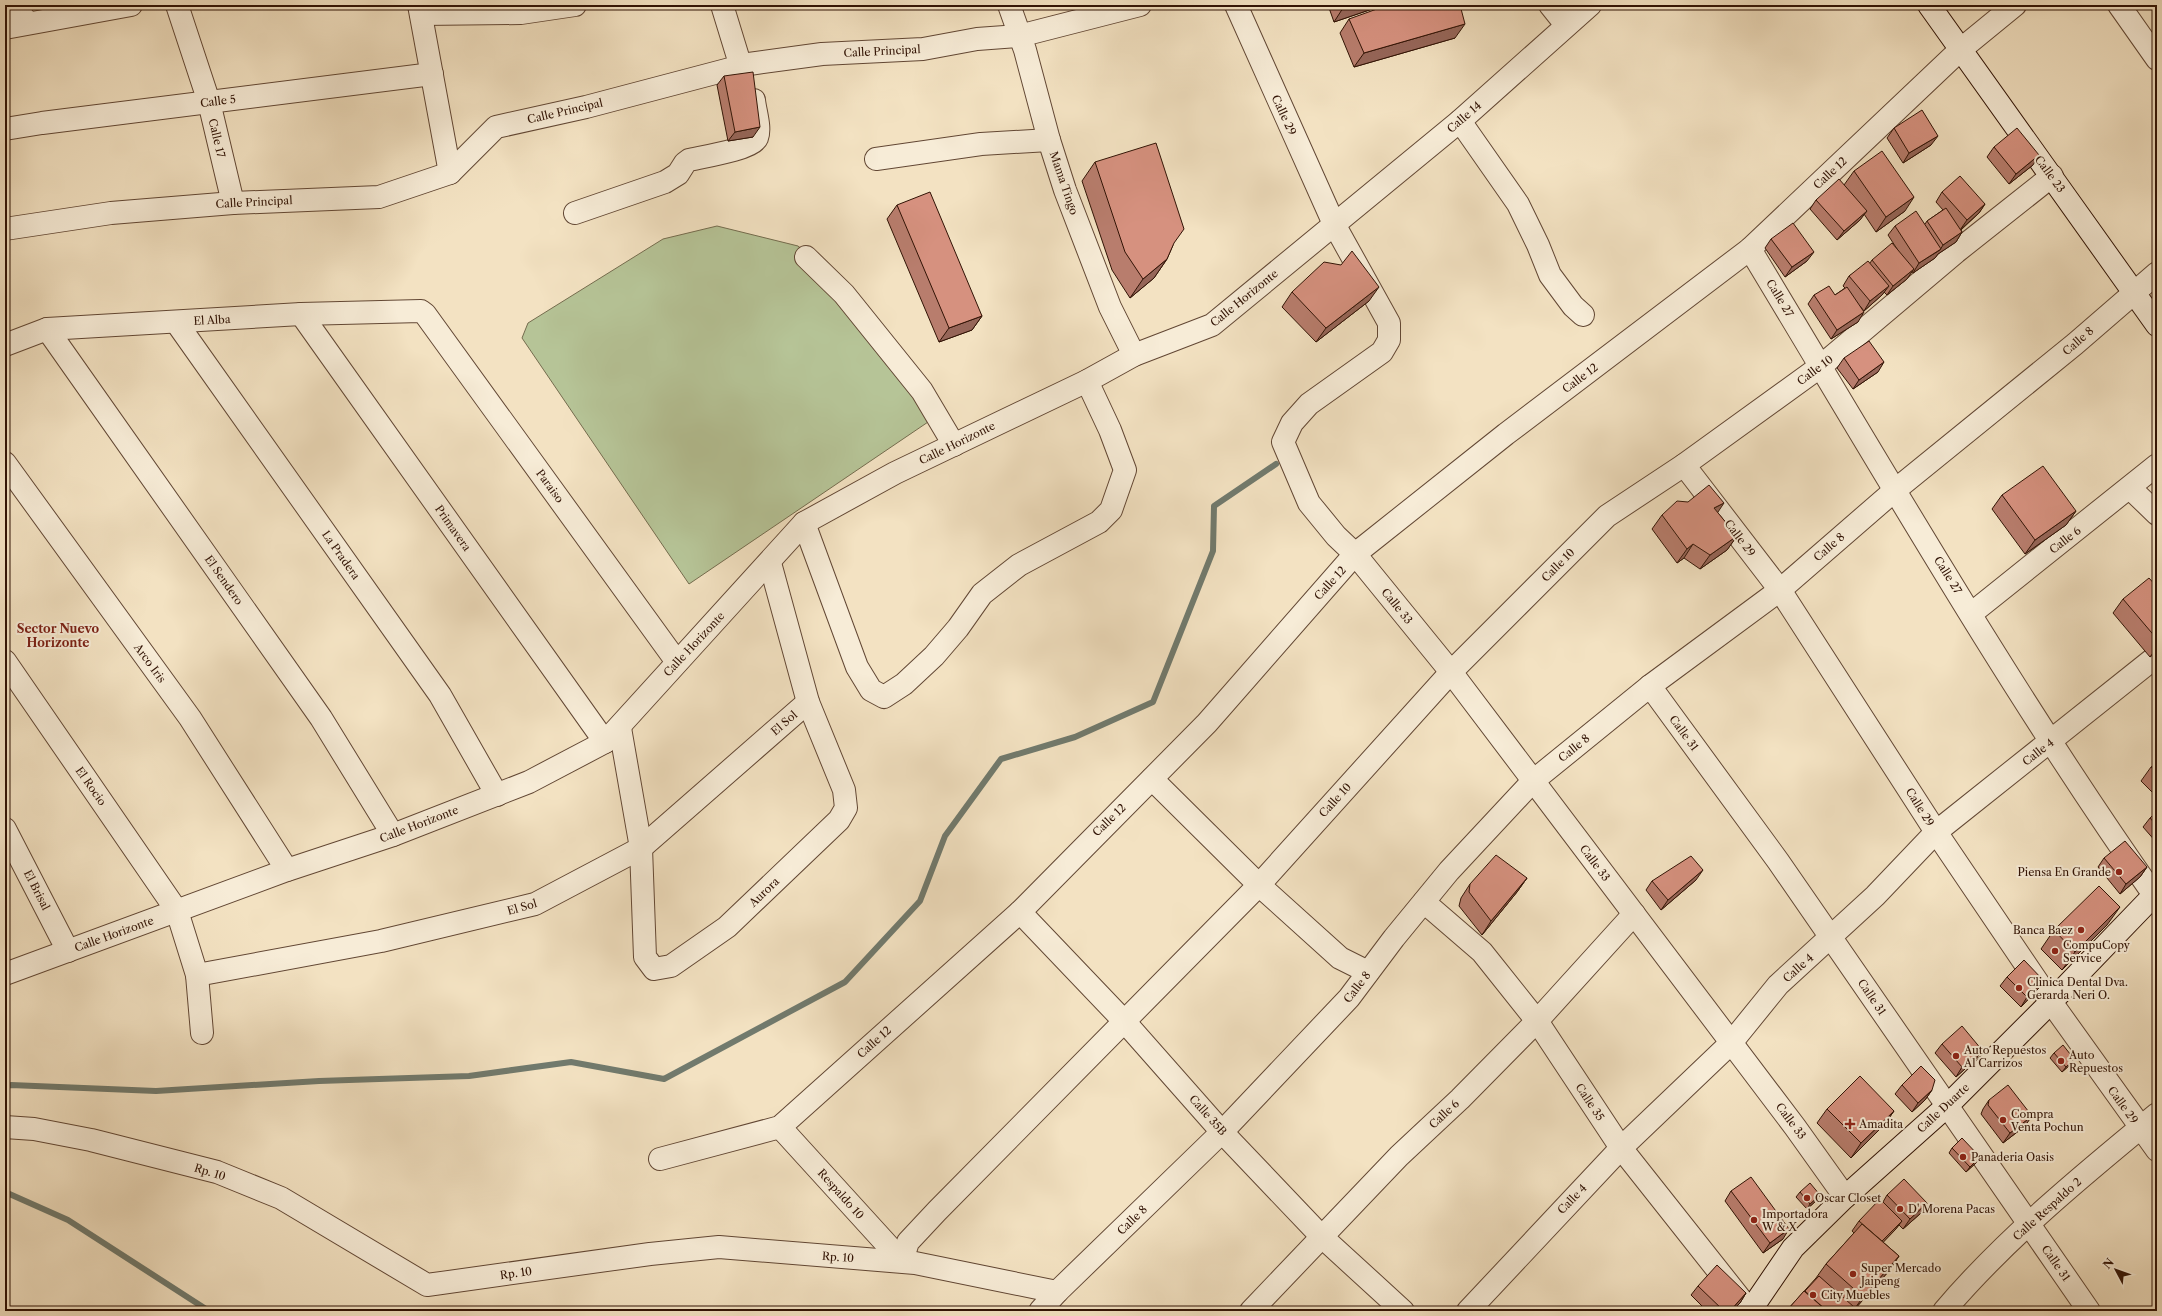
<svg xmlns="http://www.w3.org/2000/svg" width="2162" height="1316" viewBox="0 0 2162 1316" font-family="'Libre Caslon Text',serif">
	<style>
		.green { fill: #b6c497; stroke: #746c4e }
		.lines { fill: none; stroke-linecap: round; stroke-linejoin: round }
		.stream { stroke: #717a6d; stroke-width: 6 }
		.street-casing { stroke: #624734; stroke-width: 24 }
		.secondary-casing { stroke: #311305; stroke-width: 24 }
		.street { stroke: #f7ecd7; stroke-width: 22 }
		.secondary { stroke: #f7ecd7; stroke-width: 22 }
		.wall { fill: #b87d6d; stroke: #311305 }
		.shaded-wall { fill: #966659; stroke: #311305 }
		.building { fill: #d6917f; stroke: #311305 }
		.poi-dot { fill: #8f2418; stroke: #f7ecd7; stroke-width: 1.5 }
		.labels { text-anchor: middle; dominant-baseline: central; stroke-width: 4; stroke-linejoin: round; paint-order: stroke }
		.street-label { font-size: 11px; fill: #311305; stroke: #f7ecd7 }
		.poi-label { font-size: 11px; fill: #311305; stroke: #f7ecd7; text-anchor: start }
		.neighbourhood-label { font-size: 12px; font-weight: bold; fill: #7a1f14; stroke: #f7ecd7 }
	</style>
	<rect width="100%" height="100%" fill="#f3e2c2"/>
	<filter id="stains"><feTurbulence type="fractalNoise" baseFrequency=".005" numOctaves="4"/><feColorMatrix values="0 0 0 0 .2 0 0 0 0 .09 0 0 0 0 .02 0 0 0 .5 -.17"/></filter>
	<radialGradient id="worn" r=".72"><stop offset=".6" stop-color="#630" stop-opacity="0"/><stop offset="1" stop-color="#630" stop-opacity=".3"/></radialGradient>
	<polygon class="green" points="717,226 798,246 833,276 931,420 689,584 522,338 528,323 663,239"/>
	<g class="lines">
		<g class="stream">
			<polyline points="5,1087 11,1085 156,1091 319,1081 469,1076 571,1062 664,1079 845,982 920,901 945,836 1001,759 1075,737 1153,702 1213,551 1214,506 1276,464"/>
			<polyline points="5,1192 68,1220 209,1311"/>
		</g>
		<g class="street-casing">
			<g id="street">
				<polyline points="13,5 28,23"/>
				<polyline points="177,5 209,102 233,203"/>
				<polyline points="419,5 450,173"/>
				<polyline points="722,5 741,67"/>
				<polyline points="1009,5 1025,50 1049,140 1065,190 1110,307 1134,355"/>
				<polyline points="1236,5 1334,224 1389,323 1389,340 1382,352 1309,404 1292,423 1283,442 1309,503 1336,536 1355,554 1451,672 1795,1127 1845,1197"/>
				<polyline points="1550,5 1566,25"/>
				<polyline points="2119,5 2157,59"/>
				<polyline points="421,14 521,13 575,5"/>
				<polyline points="5,28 131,5"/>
				<polyline points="1460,121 1518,204 1538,245 1550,275 1573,306 1583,315"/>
				<polyline points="5,129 42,123 432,74"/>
				<polyline points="876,159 981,144 1049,140"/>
				<path d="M575,213L665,182L678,174L685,163L689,160C702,157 753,149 757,138C761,128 755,111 754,100"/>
				<polyline points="5,229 111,213 233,203 379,197 450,173 496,127 586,107 749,64 822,54 923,49 977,39 1019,36 1140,5"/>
				<path d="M1750,249C1881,466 2008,687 2154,895"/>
				<polyline points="806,257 844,294 922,391 954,445"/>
				<polyline points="301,314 605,742"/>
				<polyline points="176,322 440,695 497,795"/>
				<polyline points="47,329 321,718 393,835"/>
				<polyline points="5,345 47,329 301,314 421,311 425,314 677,662"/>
				<polyline points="5,463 190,718 287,870"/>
				<polyline points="1684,465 1780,590 1936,832 2051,1002 2157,1150"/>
				<polyline points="2130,488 2157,514"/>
				<polyline points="804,523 857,667 871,690 884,697 904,684 934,656 958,628 982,594 1019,565 1099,522 1111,510 1125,470 1110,430 1087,381"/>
				<polyline points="1972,613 2157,465"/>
				<polyline points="5,661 177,911 197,975 202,1033"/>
				<polyline points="1650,686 1778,861 2089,1311"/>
				<polyline points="620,728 641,848 645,957 654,969 671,966 727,927 839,820 846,808 844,790 808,702 770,563"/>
				<polyline points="1152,779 1259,885 1340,958 1368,972"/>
				<polyline points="5,829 68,951"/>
				<polyline points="1424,902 1482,952 1537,1021 1621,1148 1750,1311"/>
				<polyline points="1020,912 1124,1021 1222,1132 1321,1236 1403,1311"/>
				<polyline points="5,974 287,870 393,835 529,782 605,742 804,523 895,473 1087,381 1134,355 1212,325 1460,121 1590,5"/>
				<polyline points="197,975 381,941 535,904 641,848 808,702"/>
				<polyline points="5,1127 34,1129 91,1140 217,1172 281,1198 427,1285 650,1254 719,1247 915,1263 1057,1292"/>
				<polyline points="780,1127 902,1261"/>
				<polyline points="660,1159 780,1127 1020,912 1207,723 1355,554 1506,434 1750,249 1960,50 2015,5"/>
				<polyline points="902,1261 908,1242 937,1211 1259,885 1451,672 1607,516 1684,465 1821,366 1956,252 2052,176"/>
				<polyline points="1040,1311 1057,1292 1222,1132 1349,998 1394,938 1449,871 1533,781 1650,686 1780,590 1894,491 2075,344 2157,273"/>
				<polyline points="1251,1311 1399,1156 1460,1099 1537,1021 1634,914"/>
				<polyline points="1468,1311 1621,1148 1731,1043 1778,985 1875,896 1936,832 2157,656"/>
				<path d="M1944,1311C2005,1239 2084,1174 2157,1114"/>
			</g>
		</g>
		<g class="secondary-casing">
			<g id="secondary">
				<polyline points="1929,5 2157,325"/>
				<polyline points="1750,1311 1793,1248 1845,1197 1947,1106 2051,1002 2157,892"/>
			</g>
		</g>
		<use href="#street" class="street"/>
		<use href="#secondary" class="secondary"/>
	</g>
	<g class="wall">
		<polygon points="1328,5 1384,5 1334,22"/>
		<polygon points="1349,19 1455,38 1354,67 1340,33"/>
		<polygon points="724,76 753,137 728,141 717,85"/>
		<polygon points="1894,128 1931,145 1903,163 1887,138"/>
		<polygon points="1994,147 2033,165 2009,184 1987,157"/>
		<polygon points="1095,162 1173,245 1167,259 1154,278 1130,298 1112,270 1082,181"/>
		<polygon points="1854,171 1905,211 1876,232 1864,214 1860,220 1837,240 1810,209 1816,200 1844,185"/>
		<polygon points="1942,192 1985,204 1979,213 1961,230 1962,232 1956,242 1938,254 1935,258 1913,273 1912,271 1907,279 1887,295 1884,292 1882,295 1864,311 1860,306 1858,322 1831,339 1808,304 1814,295 1835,295 1845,288 1843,286 1849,276 1870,263 1872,260 1899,252 1888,235 1895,226 1925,224 1927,221 1943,210 1936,202"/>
		<polygon points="897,205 982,316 972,330 939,342 887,219"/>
		<polygon points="1771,239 1807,261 1785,277 1765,248"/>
		<polygon points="1292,292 1369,301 1316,342 1282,307"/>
		<polygon points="1844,358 1878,372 1853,389 1837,368"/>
		<polygon points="2002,495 2076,511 2066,525 2025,554 1992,509"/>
		<polygon points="1718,513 1737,536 1727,550 1700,569 1684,558 1677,563 1652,529 1662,515"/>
		<polygon points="2157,587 2157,651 2150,657 2113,613 2123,599"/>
		<polygon points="2157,761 2157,797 2141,781 2151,767"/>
		<polygon points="2157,811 2157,843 2143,827 2150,818"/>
		<polygon points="2104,858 2147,867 2140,877 2120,894 2098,867"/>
		<polygon points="1527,878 1517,892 1482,935 1459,906 1461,898 1470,884"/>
		<polygon points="1696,880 1661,910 1646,890 1652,881"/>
		<polygon points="2107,925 2062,970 2041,949 2054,930"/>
		<polygon points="2007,977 2044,981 2037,990 2021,1007 2000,986"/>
		<polygon points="1942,1044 1982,1050 1976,1059 1956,1077 1935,1053"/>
		<polygon points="2054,1053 2074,1059 2071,1064 2062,1072 2050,1058"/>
		<polygon points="1902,1085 1932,1090 1925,1100 1912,1112 1895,1094"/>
		<polygon points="1989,1100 2025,1126 2003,1143 1981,1114 1983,1109"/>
		<polygon points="1827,1109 1894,1111 1884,1125 1851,1158 1817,1123"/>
		<polygon points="1952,1148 1977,1162 1966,1172 1949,1153"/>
		<polygon points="1731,1191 1783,1239 1763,1253 1725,1201"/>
		<polygon points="1800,1192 1817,1200 1807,1209 1796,1197"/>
		<polygon points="1887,1195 1927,1203 1921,1213 1903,1229 1899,1225 1895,1230 1883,1242 1899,1256 1889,1271 1853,1311 1852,1310 1852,1311 1787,1311 1789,1308 1816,1278 1826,1264 1854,1233 1852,1231 1859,1221 1883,1202"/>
		<polygon points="1698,1286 1746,1293 1740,1303 1732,1311 1707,1311 1691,1295"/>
	</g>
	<g class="shaded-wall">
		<polygon points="1352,5 1384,5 1334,22 1343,8"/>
		<polygon points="1465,24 1455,38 1354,67 1364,53"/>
		<polygon points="760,127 753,137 728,141 735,132"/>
		<polygon points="1938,136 1931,145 1903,163 1909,153"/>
		<polygon points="2039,155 2033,165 2009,184 2016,174"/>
		<polygon points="1914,197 1905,211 1876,232 1886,217"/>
		<polygon points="1985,204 1979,213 1960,230 1967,220"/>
		<polygon points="1867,211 1860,220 1837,240 1844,231"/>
		<polygon points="1962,232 1956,242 1938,254 1935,258 1913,273 1919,263 1940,250 1943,245"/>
		<polygon points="1814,252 1807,261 1785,277 1792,267"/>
		<polygon points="1167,259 1154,278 1130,298 1143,279"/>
		<polygon points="1914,269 1907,279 1887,295 1893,286"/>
		<polygon points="1889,286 1882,295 1864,311 1870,301"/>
		<polygon points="1379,287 1369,301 1316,342 1326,328"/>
		<polygon points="1864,312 1858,322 1831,339 1837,330"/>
		<polygon points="982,316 972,330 939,342 949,328"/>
		<polygon points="1884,362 1878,372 1853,389 1859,380"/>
		<polygon points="1724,503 1714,518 1714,508"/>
		<polygon points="2076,511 2066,525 2025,554 2035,540"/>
		<polygon points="1737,536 1727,550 1700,569 1710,555"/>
		<polygon points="1693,544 1684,558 1677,563 1687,549"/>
		<polygon points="2157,647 2157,651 2150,657"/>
		<polygon points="2147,867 2140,877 2120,894 2126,884"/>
		<polygon points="1703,870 1696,880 1661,910 1668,900"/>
		<polygon points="1527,878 1517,892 1482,935 1491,921"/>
		<polygon points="2120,907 2107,925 2062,970 2075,952"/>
		<polygon points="2044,981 2037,990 2021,1007 2027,997"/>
		<polygon points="1982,1050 1976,1059 1956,1077 1962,1067"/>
		<polygon points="2074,1059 2071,1064 2062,1072 2066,1067"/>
		<polygon points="1932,1090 1925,1100 1912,1112 1918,1103"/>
		<polygon points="1894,1111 1884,1125 1851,1158 1861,1143"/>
		<polygon points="2032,1116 2025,1126 2003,1143 2010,1133"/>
		<polygon points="1980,1157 1977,1162 1966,1172 1970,1167"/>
		<polygon points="1820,1195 1817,1200 1807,1209 1810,1204"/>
		<polygon points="1927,1203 1921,1213 1903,1229 1910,1219"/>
		<polygon points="1902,1221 1895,1230 1874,1252 1880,1242"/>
		<polygon points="1789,1229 1783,1239 1763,1253 1770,1243"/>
		<polygon points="1899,1256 1889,1271 1853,1311 1863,1297"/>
		<polygon points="1746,1293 1740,1303 1732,1311 1730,1311"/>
	</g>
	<g class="building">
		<polygon points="1343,5 1352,5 1343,8"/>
		<polygon points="1388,5 1460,5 1465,24 1364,53 1349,19"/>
		<polygon points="753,72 760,127 735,132 724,76"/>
		<polygon points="1922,110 1938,136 1909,153 1894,128"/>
		<polygon points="2017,128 2039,155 2016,174 1994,147"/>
		<polygon points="1156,143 1184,229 1174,243 1167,259 1143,279 1125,252 1095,162"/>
		<polygon points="1882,151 1914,197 1886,217 1854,171"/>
		<polygon points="1960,176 1985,204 1967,220 1942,192"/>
		<polygon points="1839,179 1867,211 1844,231 1816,200"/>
		<polygon points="930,192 982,316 949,328 897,205"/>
		<polygon points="1946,208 1962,232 1943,245 1927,221"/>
		<polygon points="1916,211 1941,249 1919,263 1895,226"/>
		<polygon points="1793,223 1814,252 1792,267 1771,239"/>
		<polygon points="1892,243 1914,269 1893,286 1872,260"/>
		<polygon points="1352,251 1379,287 1326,328 1292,292 1324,262 1341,265"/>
		<polygon points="1868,261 1889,286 1870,301 1849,276"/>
		<polygon points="1829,286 1835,295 1847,287 1864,312 1837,330 1814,295"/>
		<polygon points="1869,341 1884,362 1859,380 1844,358"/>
		<polygon points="2043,466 2076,511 2035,540 2002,495"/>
		<polygon points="1709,485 1724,503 1714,508 1737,536 1710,555 1693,544 1687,549 1662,515 1677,501 1688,502"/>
		<polygon points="2149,578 2157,587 2157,639 2123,599"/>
		<polygon points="2157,761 2157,773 2151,767"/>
		<polygon points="2157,811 2157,826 2150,818"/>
		<polygon points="2125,841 2147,867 2126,884 2104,858"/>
		<polygon points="1496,855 1527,878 1491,921 1469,892 1470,884"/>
		<polygon points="1691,856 1703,870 1668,900 1652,881"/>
		<polygon points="2099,886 2120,907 2075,952 2054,930"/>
		<polygon points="2024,960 2044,981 2027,997 2007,977"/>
		<polygon points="1962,1026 1982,1050 1962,1067 1942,1044"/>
		<polygon points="2063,1045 2074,1059 2066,1067 2054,1053"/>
		<polygon points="1921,1066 1935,1080 1932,1090 1918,1103 1902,1085"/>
		<polygon points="1860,1076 1894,1111 1861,1143 1827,1109"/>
		<polygon points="2008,1085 2032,1116 2010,1133 1988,1105 1989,1100"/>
		<polygon points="1962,1138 1980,1157 1970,1167 1952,1148"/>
		<polygon points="1751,1177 1789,1229 1770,1243 1731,1191"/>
		<polygon points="1904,1179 1927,1203 1910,1219 1887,1195"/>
		<polygon points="1810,1183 1820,1195 1810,1204 1800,1192"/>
		<polygon points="1880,1199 1902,1221 1882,1241 1859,1221"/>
		<polygon points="1862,1224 1899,1256 1863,1297 1826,1264"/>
		<polygon points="1717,1265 1746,1293 1730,1311 1724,1311 1698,1286"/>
		<polygon points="1819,1276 1854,1307 1851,1311 1827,1311 1805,1291"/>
		<polygon points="1804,1291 1827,1311 1790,1311 1789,1308"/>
	</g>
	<g class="poi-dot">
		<circle cx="2119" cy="872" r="4"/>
		<circle cx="2081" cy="930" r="4"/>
		<circle cx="2055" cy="951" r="4"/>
		<circle cx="2019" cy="988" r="4"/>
		<circle cx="1956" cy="1056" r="4"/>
		<circle cx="2061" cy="1061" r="4"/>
		<circle cx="2003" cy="1120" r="4"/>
		<path d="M1848 1118h4v4h4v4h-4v4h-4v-4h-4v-4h4z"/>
		<circle cx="1963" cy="1157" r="4"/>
		<circle cx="1807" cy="1198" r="4"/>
		<circle cx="1900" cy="1209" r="4"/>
		<circle cx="1754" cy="1220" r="4"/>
		<circle cx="1853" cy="1274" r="4"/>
		<circle cx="1813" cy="1295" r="4"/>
	</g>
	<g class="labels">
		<g class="street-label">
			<text transform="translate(882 51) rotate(-3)">Calle Principal</text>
			<text transform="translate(218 101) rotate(-7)">Calle 5</text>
			<text transform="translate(565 111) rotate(-13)">Calle Principal</text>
			<text transform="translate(1284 115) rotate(65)">Calle 29</text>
			<text transform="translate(1464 117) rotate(-41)">Calle 14</text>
			<text transform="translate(217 138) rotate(77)">Calle 17</text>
			<text transform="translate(1830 173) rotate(-43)">Calle 12</text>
			<text transform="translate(2050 174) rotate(54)">Calle 23</text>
			<text transform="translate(1064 183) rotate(71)">Mama Tingo</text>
			<text transform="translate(254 202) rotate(-3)">Calle Principal</text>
			<text transform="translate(1244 298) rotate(-39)">Calle Horizonte</text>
			<text transform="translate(1780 298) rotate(59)">Calle 27</text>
			<text transform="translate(212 320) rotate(-3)">El Alba</text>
			<text transform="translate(2078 341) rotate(-41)">Calle 8</text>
			<text transform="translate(1815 370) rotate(-37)">Calle 10</text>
			<text transform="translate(1580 378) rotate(-37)">Calle 12</text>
			<text transform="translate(957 443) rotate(-26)">Calle Horizonte</text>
			<text transform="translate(550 486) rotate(54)">Paraiso</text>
			<text transform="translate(453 528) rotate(55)">Primavera</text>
			<text transform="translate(1740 538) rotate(53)">Calle 29</text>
			<text transform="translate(2065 540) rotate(-38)">Calle 6</text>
			<text transform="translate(1829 547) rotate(-41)">Calle 8</text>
			<text transform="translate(341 555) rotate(55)">La Pradera</text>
			<text transform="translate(1558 565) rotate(-45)">Calle 10</text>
			<text transform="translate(1948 575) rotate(58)">Calle 27</text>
			<text transform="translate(224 580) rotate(55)">El Sendero</text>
			<text transform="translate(1330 583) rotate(-48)">Calle 12</text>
			<text transform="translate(1397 606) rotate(51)">Calle 33</text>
			<text transform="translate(694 644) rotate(-47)">Calle Horizonte</text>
			<text transform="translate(150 663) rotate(54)">Arco Iris</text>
			<text transform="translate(784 723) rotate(-41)">El Sol</text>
			<text transform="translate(1684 733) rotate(54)">Calle 31</text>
			<text transform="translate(1574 748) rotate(-39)">Calle 8</text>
			<text transform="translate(2038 752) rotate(-38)">Calle 4</text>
			<text transform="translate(91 786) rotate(55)">El Rocio</text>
			<text transform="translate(1335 800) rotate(-48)">Calle 10</text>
			<text transform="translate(1920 807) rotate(58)">Calle 29</text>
			<text transform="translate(1109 820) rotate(-44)">Calle 12</text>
			<text transform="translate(419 824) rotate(-21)">Calle Horizonte</text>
			<text transform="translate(1595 863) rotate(53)">Calle 33</text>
			<text transform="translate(37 890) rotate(63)">El Brisal</text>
			<text transform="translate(764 892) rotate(-44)">Aurora</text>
			<text transform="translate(522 907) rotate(-16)">El Sol</text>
			<text transform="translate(114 934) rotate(-20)">Calle Horizonte</text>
			<text transform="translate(1798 968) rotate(-42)">Calle 4</text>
			<text transform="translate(1357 987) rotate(-52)">Calle 8</text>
			<text transform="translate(1872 997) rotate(56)">Calle 31</text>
			<text transform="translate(874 1042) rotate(-42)">Calle 12</text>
			<text transform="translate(1590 1102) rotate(56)">Calle 35</text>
			<text transform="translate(2123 1105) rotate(54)">Calle 29</text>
			<text transform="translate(1943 1108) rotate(-43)">Calle Duarte</text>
			<text transform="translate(1444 1114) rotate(-43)">Calle 6</text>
			<text transform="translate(1208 1115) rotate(48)">Calle 35B</text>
			<text transform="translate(1791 1121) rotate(53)">Calle 33</text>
			<text transform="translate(210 1172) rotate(17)">Rp. 10</text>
			<text transform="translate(841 1194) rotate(48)">Respaldo 10</text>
			<text transform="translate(1572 1199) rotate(-46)">Calle 4</text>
			<text transform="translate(2047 1209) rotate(-42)">Calle Respaldo 2</text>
			<text transform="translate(1132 1220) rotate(-44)">Calle 8</text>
			<text transform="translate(838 1257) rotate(4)">Rp. 10</text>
			<text transform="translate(2056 1263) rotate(55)">Calle 31</text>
			<text transform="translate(516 1273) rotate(-8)">Rp. 10</text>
		</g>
		<g class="poi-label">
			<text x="2111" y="872" text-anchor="end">Piensa En Grande</text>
			<text x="2073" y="930" text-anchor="end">Banca Baez</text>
			<text x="2063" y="945">CompuCopy<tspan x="2063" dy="13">Service</tspan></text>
			<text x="2027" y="982">Clinica Dental Dva.<tspan x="2027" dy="13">Gerarda Neri O.</tspan></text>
			<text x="1964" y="1050">Auto Repuestos<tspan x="1964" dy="13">Al Carrizos</tspan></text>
			<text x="2069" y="1055">Auto<tspan x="2069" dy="13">Repuestos</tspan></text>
			<text x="2011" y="1114">Compra<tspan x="2011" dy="13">Venta Pochun</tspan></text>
			<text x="1859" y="1124">Amadita</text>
			<text x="1971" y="1157">Panaderia Oasis</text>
			<text x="1815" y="1198">Oscar Closet</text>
			<text x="1908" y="1209">D' Morena Pacas</text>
			<text x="1762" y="1214">Importadora<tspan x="1762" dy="13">W &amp; X</tspan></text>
			<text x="1861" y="1268">Super Mercado<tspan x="1861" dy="13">Jaipeng</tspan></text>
			<text x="1821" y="1295">City Muebles</text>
		</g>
		<g class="neighbourhood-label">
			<text x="58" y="628">Sector Nuevo<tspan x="58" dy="14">Horizonte</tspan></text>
		</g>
	</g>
	<rect width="2162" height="1316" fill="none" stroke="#f3e2c2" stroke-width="20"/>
	<rect x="6" y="6" width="2150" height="1304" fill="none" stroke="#311305" stroke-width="2"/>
	<rect x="10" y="10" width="2142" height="1296" fill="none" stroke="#311305"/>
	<g transform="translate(2116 1270) rotate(311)" stroke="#f7ecd7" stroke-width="3" paint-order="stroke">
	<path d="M0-3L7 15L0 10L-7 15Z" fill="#311305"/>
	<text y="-6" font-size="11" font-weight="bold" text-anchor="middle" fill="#311305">N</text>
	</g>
	<rect width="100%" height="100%" filter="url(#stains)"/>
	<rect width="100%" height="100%" fill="url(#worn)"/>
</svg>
